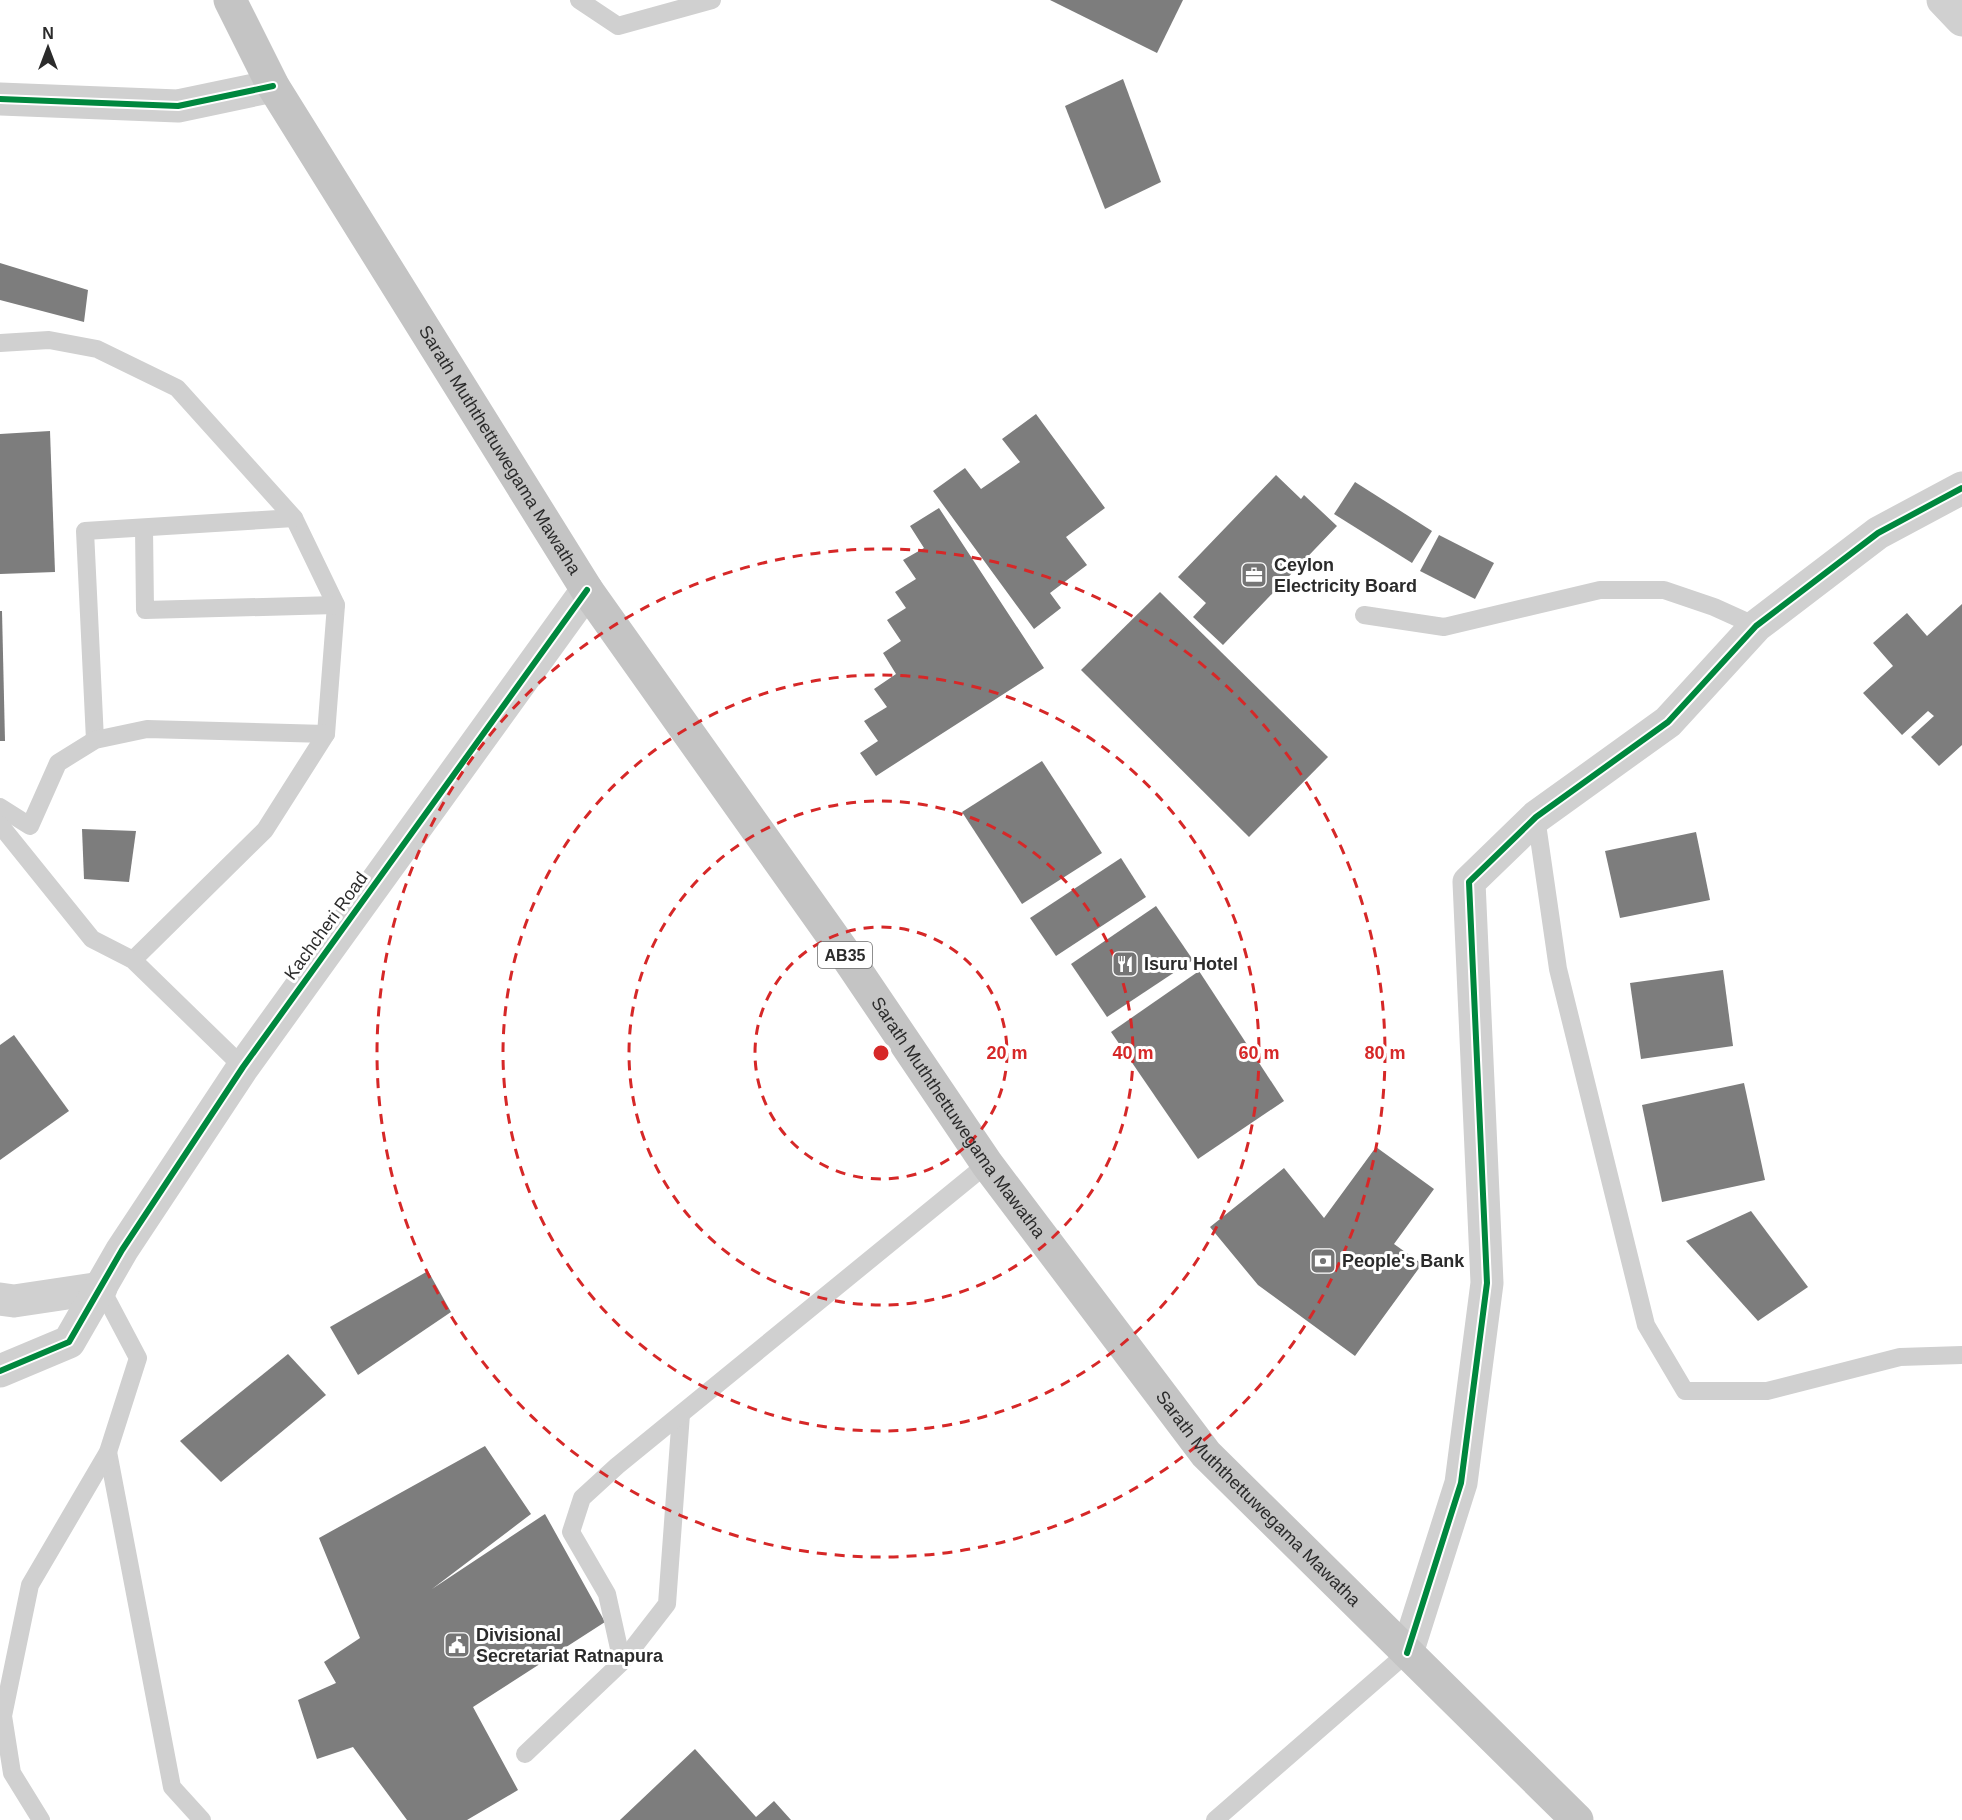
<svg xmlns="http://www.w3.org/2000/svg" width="1962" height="1820" viewBox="0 0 1962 1820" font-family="Arial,sans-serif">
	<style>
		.building { fill: #7d7d7d }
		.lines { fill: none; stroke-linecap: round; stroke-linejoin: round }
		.service { stroke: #d0d0d0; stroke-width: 18 }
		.minor { stroke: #d0d0d0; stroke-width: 33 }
		.primary { stroke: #c4c4c4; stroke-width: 33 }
		.cycleway-casing { stroke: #fff; stroke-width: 10 }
		.cycleway { stroke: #00873e; stroke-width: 6 }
		.ring { fill: none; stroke: #d62828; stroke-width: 3; stroke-dasharray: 10 8 }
		.labels { text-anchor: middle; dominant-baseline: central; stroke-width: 6; stroke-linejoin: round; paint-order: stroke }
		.shield { fill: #fff; stroke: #6b6b6b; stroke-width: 1.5 }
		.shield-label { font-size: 16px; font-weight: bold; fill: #2b2b2b }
		.street-label { font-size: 18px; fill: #2b2b2b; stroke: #fff }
		.poi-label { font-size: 18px; font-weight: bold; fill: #2b2b2b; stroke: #fff; text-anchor: start }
		.centre { fill: #d62828; stroke: #fff; stroke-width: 3 }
		.ring-label { font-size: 18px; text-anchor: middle; font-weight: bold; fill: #d62828; stroke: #fff; stroke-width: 6; stroke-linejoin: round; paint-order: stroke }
	</style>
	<rect width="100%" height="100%" fill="#fff"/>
	<g class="building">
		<polygon points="1050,0 1183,0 1157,53"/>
		<polygon points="1123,79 1161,182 1105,209 1065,106"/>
		<polygon points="0,263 88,290 84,322 0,300"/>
		<polygon points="1036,414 1105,508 1066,537 1087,565 1050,593 1061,608 1034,629 933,491 965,468 981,489 1020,462 1002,439"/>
		<polygon points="50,431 55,572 0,574 0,434"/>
		<polygon points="1276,475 1301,499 1304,495 1337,526 1223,645 1193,617 1206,603 1178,577"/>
		<polygon points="1355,482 1432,531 1412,563 1334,514"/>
		<polygon points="939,508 1044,668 876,776 860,753 878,741 864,721 887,707 874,689 896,674 883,653 901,641 887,620 906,608 895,592 916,579 903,560 924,548 910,526"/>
		<polygon points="1439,535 1494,563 1475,599 1420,571"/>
		<polygon points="1160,592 1328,757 1249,837 1081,670"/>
		<polygon points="1962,604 1962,745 1939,766 1911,737 1934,716 1928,711 1902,735 1863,693 1893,666 1873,643 1907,613 1927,636"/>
		<polygon points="0,611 2,611 5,741 0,741"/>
		<polygon points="1042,761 1102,853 1022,904 962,812"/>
		<polygon points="82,829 136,831 129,882 84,879"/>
		<polygon points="1696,832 1710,900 1620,918 1605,851"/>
		<polygon points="1121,858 1146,897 1056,956 1030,918"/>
		<polygon points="1156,906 1193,960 1107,1017 1071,964"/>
		<polygon points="1723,970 1733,1046 1641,1059 1630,983"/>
		<polygon points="1199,971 1284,1101 1198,1159 1111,1032"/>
		<polygon points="14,1035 69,1111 0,1160 0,1045"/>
		<polygon points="1744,1083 1765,1180 1662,1202 1642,1105"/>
		<polygon points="1376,1147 1434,1189 1394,1244 1422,1264 1355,1356 1258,1285 1210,1227 1284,1168 1324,1218"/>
		<polygon points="1751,1211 1808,1287 1758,1321 1686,1241"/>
		<polygon points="428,1271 451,1312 358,1375 330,1327"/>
		<polygon points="288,1354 326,1395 221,1482 180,1441"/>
		<polygon points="485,1446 531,1514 432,1589 545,1514 605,1622 473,1707 518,1790 467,1820 407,1820 353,1747 317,1759 298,1700 336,1683 324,1662 360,1638 319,1538"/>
		<polygon points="695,1749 756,1817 774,1801 791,1820 620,1820"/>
	</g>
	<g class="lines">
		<g class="service">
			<polyline points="579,0 618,26 712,0"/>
			<polyline points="0,343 49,340 97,349 177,388 294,518 336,605 326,734 265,830 133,960"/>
			<polyline points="144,528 145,610 336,605"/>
			<polyline points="1364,615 1444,627 1600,590 1664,590 1714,607 1756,626"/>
			<polyline points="95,740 85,531 294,518"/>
			<polyline points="0,807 30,826 58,763 95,740 147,729 326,734"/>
			<polyline points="1536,817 1558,969 1646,1325 1685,1391 1767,1391 1900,1357 1962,1355"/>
			<polyline points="0,825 92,939 133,960 243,1067"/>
			<polyline points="108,1452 172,1787 202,1820"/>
			<polyline points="622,1662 667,1604 681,1414"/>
			<polyline points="525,1754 622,1662 607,1594 571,1532 582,1498 617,1466 987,1164"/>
			<polyline points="41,1820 12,1773 3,1716 30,1585 108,1452 138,1358 101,1288"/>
			<polyline points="1215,1820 1407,1653"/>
		</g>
		<g class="minor">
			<polyline points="1943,0 1962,20"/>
			<polyline points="0,99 178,106 273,86"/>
			<polyline points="0,1299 14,1301 101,1288"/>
			<polyline points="0,1371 69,1342 122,1250 243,1067 587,590"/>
			<polyline points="1407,1653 1461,1483 1487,1283 1469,882 1536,817 1668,722 1756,626 1878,533 1962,488"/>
		</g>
		<path class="primary" id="s1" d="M230,0L273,86L587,590L841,948L987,1164L1206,1454L1577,1820"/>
		<g class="cycleway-casing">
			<g id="cycleway">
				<polyline points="0,99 178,106 273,86"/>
				<polyline points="0,1371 69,1342 122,1250 243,1067 587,590"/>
				<polyline points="1407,1653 1461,1483 1487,1283 1469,882 1536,817 1668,722 1756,626 1878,533 1962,488"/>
			</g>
		</g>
		<use href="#cycleway" class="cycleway"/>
	</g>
	<g class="ring">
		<circle cx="881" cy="1053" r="126"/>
		<circle cx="881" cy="1053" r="252"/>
		<circle cx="881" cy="1053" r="378"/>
		<circle cx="881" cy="1053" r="504"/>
	</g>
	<defs>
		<g id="office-square" transform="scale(1.35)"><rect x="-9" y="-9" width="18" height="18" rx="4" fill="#757575" stroke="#fff"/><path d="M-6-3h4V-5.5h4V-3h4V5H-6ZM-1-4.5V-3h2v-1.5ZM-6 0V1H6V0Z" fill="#fff"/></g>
		<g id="restaurant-square" transform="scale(1.35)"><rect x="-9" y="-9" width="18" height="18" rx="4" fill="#757575" stroke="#fff"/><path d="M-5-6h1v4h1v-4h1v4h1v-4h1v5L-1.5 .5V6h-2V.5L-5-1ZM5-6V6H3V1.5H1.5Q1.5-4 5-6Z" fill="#fff"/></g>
		<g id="bank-square" transform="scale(1.35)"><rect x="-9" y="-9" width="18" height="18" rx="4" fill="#757575" stroke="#fff"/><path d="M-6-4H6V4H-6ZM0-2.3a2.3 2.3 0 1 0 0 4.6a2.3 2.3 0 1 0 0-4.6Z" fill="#fff"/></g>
		<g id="civic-square" transform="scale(1.35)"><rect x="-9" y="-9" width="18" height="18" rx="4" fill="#757575" stroke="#fff"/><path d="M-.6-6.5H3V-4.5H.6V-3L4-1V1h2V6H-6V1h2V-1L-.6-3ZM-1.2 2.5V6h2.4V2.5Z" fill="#fff"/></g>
	</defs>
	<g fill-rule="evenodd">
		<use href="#office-square" x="1254" y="575"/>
		<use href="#restaurant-square" x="1125" y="964"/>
		<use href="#bank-square" x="1323" y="1261"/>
		<use href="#civic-square" x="457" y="1645"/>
	</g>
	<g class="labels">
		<rect class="shield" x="818" y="942" width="54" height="26" rx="4.5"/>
		<g class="shield-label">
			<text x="845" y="955">AB35</text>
		</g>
		<g class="street-label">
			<text stroke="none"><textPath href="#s1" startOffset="525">Sarath Muththettuwegama Mawatha</textPath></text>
			<text transform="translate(326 926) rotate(-54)">Kachcheri Road</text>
			<text stroke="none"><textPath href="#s1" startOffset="1335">Sarath Muththettuwegama Mawatha</textPath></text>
			<text stroke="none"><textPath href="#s1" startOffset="1821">Sarath Muththettuwegama Mawatha</textPath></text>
		</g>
		<g class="poi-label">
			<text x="1274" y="565">Ceylon<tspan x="1274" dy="21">Electricity Board</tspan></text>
			<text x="1144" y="964">Isuru Hotel</text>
			<text x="1342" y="1261">People's Bank</text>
			<text x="476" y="1635">Divisional<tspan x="476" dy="21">Secretariat Ratnapura</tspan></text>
		</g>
	</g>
	<circle cx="881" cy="1053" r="9" class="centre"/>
	<g class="ring-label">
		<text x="1007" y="1059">20 m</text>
		<text x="1133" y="1059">40 m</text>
		<text x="1259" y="1059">60 m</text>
		<text x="1385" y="1059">80 m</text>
	</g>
	<g transform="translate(48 48)" stroke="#ffffff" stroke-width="4.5" paint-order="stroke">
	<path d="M0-4.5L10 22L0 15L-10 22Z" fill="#2b2b2b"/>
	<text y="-9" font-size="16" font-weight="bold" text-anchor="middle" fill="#2b2b2b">N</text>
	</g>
</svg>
